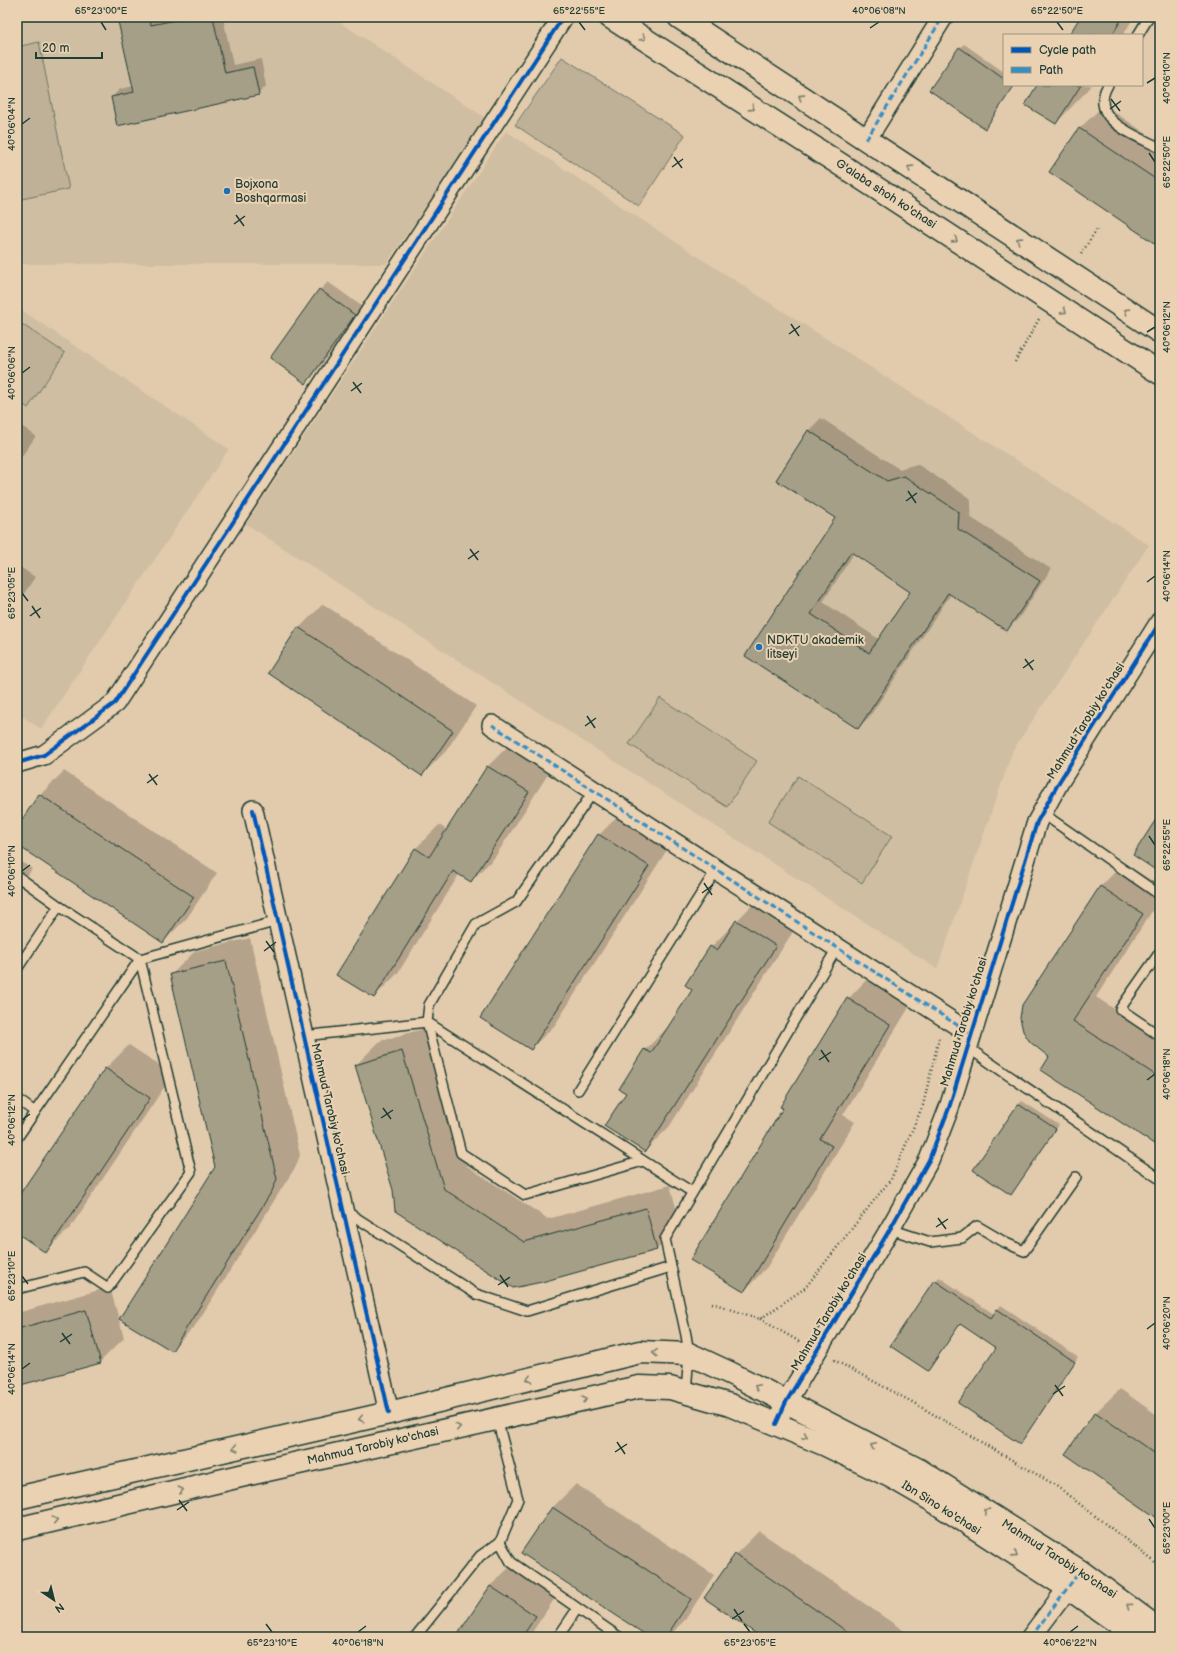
<svg xmlns="http://www.w3.org/2000/svg" width="1177" height="1654" viewBox="0 0 1177 1654" font-family="'Balsamiq Sans',sans-serif">
	<style>
		.built { fill: #d0bea2 }
		.green { fill: #beb197; stroke: #6e7766 }
		.shadow { fill: #0003; fill-rule: evenodd }
		.building { fill: #a59f88; stroke: #1f3d34; fill-rule: evenodd }
		.lines { fill: none; stroke-linecap: round; stroke-linejoin: round }
		.lane-casing { stroke: #1f3d34; stroke-width: 12 }
		.street-casing { stroke: #1f3d34; stroke-width: 22 }
		.secondary-casing { stroke: #1f3d34; stroke-width: 25 }
		.primary-casing { stroke: #1f3d34; stroke-width: 25 }
		.path { stroke: #1f3d34; stroke-width: 2.5; stroke-dasharray: 1 3; stroke-linecap: butt }
		.lane { stroke: #ead1b2; stroke-width: 9 }
		.street { stroke: #ead1b2; stroke-width: 19 }
		.secondary { stroke: #ead1b2; stroke-width: 22 }
		.primary { stroke: #ead1b2; stroke-width: 22 }
		.quiet { stroke: #378ec5; stroke-width: 3; stroke-dasharray: 6 3; stroke-linecap: butt }
		.cycleway-casing { stroke: #ead1b2; stroke-width: 6 }
		.cycleway { stroke: #0057b8; stroke-width: 4 }
		.oneway { stroke: #7a806d }
		.ticks { fill: none; stroke: #1f3d34; stroke-width: 1.5 }
		.poi-dot { fill: #1f6fb2; stroke: #ead1b2; stroke-width: 1.5 }
		.labels { text-anchor: middle; dominant-baseline: central; stroke-width: 4; stroke-linejoin: round; paint-order: stroke }
		.poi-label { font-size: 12px; fill: #1f3d34; stroke: #ead1b2; text-anchor: start }
		.street-label { font-size: 12px; fill: #1f3d34; stroke: #ead1b2 }
		.neatline { fill: none; stroke: #1f3d34; stroke-width: 1.5 }
		.ticks-label { font-size: 10px; text-anchor: middle; fill: #1f3d34 }
	</style>
	<rect width="100%" height="100%" fill="#e2cbad"/>
	<filter id="ink" filterUnits="userSpaceOnUse"><feTurbulence type="fractalNoise" baseFrequency=".025" numOctaves="2"/><feDisplacementMap in="SourceGraphic" scale="8" xChannelSelector="R" yChannelSelector="G"/><feConvolveMatrix kernelMatrix="1 2 1 2 8 2 1 2 1" color-interpolation-filters="sRGB"/></filter>
	<g filter="url(#ink)">
		<g class="built">
			<polygon points="17,17 332,17 487,119 386,264 17,264"/>
			<polygon points="506,131 714,267 1149,545 1013,750 937,969 246,524"/>
			<polygon points="17,307 229,449 41,729 17,713"/>
		</g>
		<g class="green">
			<polygon points="39,42 69,189 17,200 17,47"/>
			<polygon points="562,57 685,135 639,206 515,125"/>
			<polygon points="17,321 65,353 28,408 17,400"/>
			<polygon points="660,698 757,761 727,807 629,744"/>
			<polygon points="798,776 892,836 862,883 768,822"/>
		</g>
		<g class="shadow">
			<polygon points="118,17 223,17 233,65 261,59 266,86 258,94 112,97 120,89 134,86"/>
			<polygon points="894,17 906,17 901,21"/>
			<polygon points="1081,17 1134,17 1123,35 1070,35"/>
			<polygon points="964,44 1004,72 1004,85 1015,85 988,124 960,48"/>
			<polygon points="1038,85 1092,85 1088,90 1056,123"/>
			<polygon points="1104,105 1160,143 1160,245 1051,172 1080,128"/>
			<polygon points="328,282 363,307 314,375 306,383 320,290"/>
			<path d="M821,418L899,469L917,464L971,499L970,517L1051,569L1019,618L1006,630L951,594L870,716L858,728L747,655L837,518L777,479L809,430ZM854,553L912,591L880,640L823,602Z"/>
			<polygon points="17,423 36,436 17,463"/>
			<polygon points="17,565 35,577 17,604"/>
			<polygon points="323,604 476,706 446,751 422,775 299,628"/>
			<polygon points="511,743 552,768 495,857 471,881 460,873 398,973 374,997 415,849 439,825 447,830 488,766"/>
			<polygon points="64,771 217,873 187,918 163,942 17,844 17,829 40,795"/>
			<polygon points="623,811 672,842 555,1025 531,1049 599,835"/>
			<polygon points="17,859 32,869 17,892"/>
			<polygon points="1124,863 1160,886 1160,899 1096,997 1160,1039 1160,1147 1050,1057 1100,887"/>
			<polygon points="760,897 799,922 669,1127 645,1151 627,1092 645,1050 669,1026 693,989 711,947"/>
			<polygon points="250,938 300,1155 296,1166 195,1326 171,1350 216,1167 172,974 195,951"/>
			<polygon points="871,975 913,1001 843,1115 855,1122 767,1267 744,1291 784,1108 848,999"/>
			<polygon points="426,1028 467,1166 548,1219 670,1185 681,1226 657,1249 542,1281 394,1190 356,1065 380,1041"/>
			<polygon points="129,1045 173,1074 70,1228 46,1251 17,1232 17,1200 106,1068"/>
			<polygon points="1022,1101 1059,1125 1011,1194 1019,1104"/>
			<polygon points="939,1277 994,1314 1001,1305 1078,1357 1023,1439 997,1348 961,1323 928,1370 891,1345"/>
			<polygon points="110,1287 124,1338 100,1362 17,1385 17,1313"/>
			<polygon points="1120,1389 1160,1417 1160,1519 1067,1454 1096,1412"/>
			<polygon points="576,1484 714,1575 685,1620 668,1637 651,1637 552,1508"/>
			<polygon points="759,1531 913,1637 762,1637 735,1555"/>
			<polygon points="514,1563 559,1592 529,1637 457,1637 490,1586"/>
		</g>
		<g class="building">
			<polygon points="117,17 149,17 151,25 190,17 213,17 225,73 253,67 259,95 117,126 111,97 134,92"/>
			<polygon points="1080,17 1123,17 1112,35 1069,35"/>
			<polygon points="959,47 1004,79 1004,85 1014,86 985,129 929,90"/>
			<polygon points="1037,85 1081,85 1056,124 1025,105"/>
			<polygon points="1079,128 1160,182 1160,247 1049,172"/>
			<polygon points="319,289 355,315 306,384 270,358"/>
			<path d="M808,430L887,481L904,476L959,512L958,529L1040,581L1007,631L948,593L858,729L745,656L835,518L776,480ZM851,552L910,592L869,653L811,614Z"/>
			<polygon points="298,627 453,731 422,776 268,673"/>
			<polygon points="487,766 529,792 471,882 453,871 374,998 336,975 415,848 429,857"/>
			<polygon points="39,794 194,897 163,943 17,845 17,827"/>
			<polygon points="1160,813 1160,873 1133,855"/>
			<polygon points="598,834 649,866 531,1050 480,1018"/>
			<polygon points="1100,886 1143,914 1073,1021 1160,1078 1160,1148 1041,1070 1049,1057 1030,1042 1023,1031 1020,1018 1022,1005"/>
			<polygon points="736,920 776,946 645,1152 604,1126 626,1093 619,1089 644,1049 651,1053 692,990 685,985 710,946 717,951"/>
			<polygon points="226,961 277,1179 272,1191 172,1351 119,1319 215,1167 170,974"/>
			<polygon points="847,998 890,1025 820,1139 832,1146 744,1292 690,1260 783,1108 780,1107"/>
			<polygon points="402,1051 444,1189 524,1242 646,1208 657,1250 542,1282 513,1288 395,1211 393,1190 355,1065"/>
			<polygon points="105,1068 150,1098 46,1253 17,1233 17,1198"/>
			<polygon points="1018,1104 1056,1129 1011,1195 973,1170"/>
			<polygon points="934,1280 991,1318 997,1309 1075,1362 1020,1444 958,1403 996,1348 960,1324 928,1371 890,1346"/>
			<polygon points="86,1310 101,1363 17,1386 17,1329"/>
			<polygon points="1095,1412 1160,1457 1160,1520 1065,1454"/>
			<polygon points="552,1507 691,1599 666,1637 649,1637 521,1553"/>
			<polygon points="735,1554 855,1637 761,1637 704,1598"/>
			<polygon points="490,1586 536,1616 522,1637 456,1637"/>
		</g>
		<g class="lines">
			<g class="lane-casing">
				<g id="lane">
					<polyline points="1138,35 1149,17"/>
					<path d="M1108,85C1087,120 1136,135 1160,148"/>
					<polyline points="594,791 516,902 476,924 429,1005 427,1022 461,1153 525,1195 643,1161"/>
					<polyline points="1042,813 1160,895"/>
					<polyline points="17,876 59,906 140,959 191,1172 108,1288 84,1272 17,1289"/>
					<polyline points="1160,952 1120,1009 1160,1036"/>
					<polyline points="17,969 59,906"/>
					<polyline points="304,1036 427,1022 692,1192"/>
					<polyline points="967,1047 1160,1179"/>
					<polyline points="578,1090 716,870"/>
					<polyline points="17,1099 35,1112"/>
					<polyline points="17,1138 140,959 278,921"/>
					<polyline points="344,1210 476,1294 527,1311 671,1267"/>
					<polyline points="890,1229 930,1242 962,1238 977,1226 1006,1243 1024,1251 1076,1177"/>
					<polyline points="686,1392 689,1354 686,1335 665,1239 837,948"/>
					<polyline points="497,1419 518,1499 500,1542 511,1562 619,1637"/>
					<polyline points="415,1637 480,1556 500,1542"/>
					<polyline points="558,1637 577,1609"/>
				</g>
			</g>
			<g class="street-casing">
				<g id="street">
					<polyline points="866,140 943,17"/>
					<polyline points="492,725 971,1034"/>
					<polyline points="17,763 44,755 115,703 563,17"/>
					<polyline points="253,810 389,1413"/>
					<polyline points="776,1424 786,1402 890,1229 929,1160 949,1108 1037,822 1059,782 1160,622"/>
					<polyline points="1031,1637 1077,1576"/>
				</g>
			</g>
			<g class="secondary-casing">
				<g id="secondary">
					<polyline points="17,1498 389,1413 640,1352 689,1354 732,1374 919,1470 1080,1571 1160,1630"/>
					<polyline points="17,1529 249,1474 639,1387 670,1388 730,1405 826,1445 890,1476 935,1502 1068,1588 1138,1637"/>
				</g>
			</g>
			<g class="primary-casing">
				<g id="primary">
					<polyline points="610,17 835,161 1160,373"/>
					<polyline points="679,17 1160,332"/>
				</g>
			</g>
			<g class="path">
				<polyline points="1081,254 1097,229"/>
				<polyline points="1015,362 1039,319"/>
				<polyline points="712,1303 760,1319 805,1288 891,1179 923,1105 939,1038"/>
				<polyline points="760,1319 800,1342"/>
				<polyline points="834,1360 914,1403 1055,1485 1160,1566"/>
			</g>
			<use href="#lane" class="lane"/>
			<use href="#street" class="street"/>
			<use href="#secondary" class="secondary"/>
			<use href="#primary" class="primary"/>
			<g class="quiet">
				<polyline points="866,140 943,17"/>
				<polyline points="492,725 971,1034"/>
				<polyline points="1031,1637 1080,1571"/>
			</g>
			<g class="cycleway-casing">
				<g id="cycleway">
					<polyline points="17,763 44,755 115,703 563,17"/>
					<polyline points="253,810 389,1413"/>
					<polyline points="776,1424 786,1402 890,1229 929,1160 949,1108 1037,822 1059,782 1160,622"/>
				</g>
			</g>
			<use href="#cycleway" class="cycleway"/>
		</g>
		<defs><path id="oneway-chevron" d="M-2-3.5L2.5 0L-2 3.5" fill="none" stroke-width="1.6" stroke-linecap="round" stroke-linejoin="round"/></defs>
		<g class="oneway">
			<use href="#oneway-chevron" transform="translate(643 38) rotate(33)"/>
			<use href="#oneway-chevron" transform="translate(801 97) rotate(-147)"/>
			<use href="#oneway-chevron" transform="translate(752 108) rotate(33)"/>
			<use href="#oneway-chevron" transform="translate(910 168) rotate(-147)"/>
			<use href="#oneway-chevron" transform="translate(955 240) rotate(33)"/>
			<use href="#oneway-chevron" transform="translate(1019 240) rotate(-147)"/>
			<use href="#oneway-chevron" transform="translate(1064 311) rotate(33)"/>
			<use href="#oneway-chevron" transform="translate(1127 311) rotate(-147)"/>
			<use href="#oneway-chevron" transform="translate(655 1353) rotate(-177)"/>
			<use href="#oneway-chevron" transform="translate(529 1379) rotate(167)"/>
			<use href="#oneway-chevron" transform="translate(757 1387) rotate(-153)"/>
			<use href="#oneway-chevron" transform="translate(585 1399) rotate(-13)"/>
			<use href="#oneway-chevron" transform="translate(361 1419) rotate(167)"/>
			<use href="#oneway-chevron" transform="translate(458 1427) rotate(-13)"/>
			<use href="#oneway-chevron" transform="translate(805 1436) rotate(22)"/>
			<use href="#oneway-chevron" transform="translate(873 1446) rotate(-153)"/>
			<use href="#oneway-chevron" transform="translate(235 1448) rotate(167)"/>
			<use href="#oneway-chevron" transform="translate(181 1490) rotate(-13)"/>
			<use href="#oneway-chevron" transform="translate(986 1511) rotate(-148)"/>
			<use href="#oneway-chevron" transform="translate(55 1520) rotate(-13)"/>
			<use href="#oneway-chevron" transform="translate(1015 1555) rotate(33)"/>
			<use href="#oneway-chevron" transform="translate(1129 1606) rotate(-144)"/>
		</g>
	</g>
	<path class="ticks" d="M101,22L106,30M579,22L585,30M1057,22L1063,30M870,28L879,22M1147,83L1155,78M1111,99L1120,111M1110,109L1121,101M22,124L30,118M1149,153L1155,162M674,157L682,168M672,167L683,159M236,215L244,226M234,224L245,216M791,324L799,336M1147,332L1155,327M789,334L800,326M22,373L30,367M353,382L361,393M351,391L362,383M908,491L916,503M906,501L917,493M470,549L478,560M468,559L479,551M1147,582L1155,576M22,593L28,601M32,606L40,618M30,616L41,608M1025,659L1033,670M1023,668L1034,660M587,716L595,728M585,726L596,718M149,774L157,785M147,783L158,775M1149,836L1155,845M22,871L30,865M704,883L712,895M702,893L713,885M266,941L274,952M264,951L276,942M821,1050L829,1062M819,1060L831,1052M1147,1080L1155,1074M383,1108L391,1119M381,1118L393,1110M22,1120L30,1114M938,1218L946,1229M936,1227L948,1219M500,1275L508,1287M22,1276L28,1284M498,1285L510,1277M1147,1329L1155,1323M62,1333L70,1344M60,1342L72,1334M22,1369L30,1363M1055,1385L1063,1396M1053,1394L1065,1386M617,1442L625,1454M615,1452L627,1444M179,1500L187,1511M177,1510L189,1502M1149,1519L1155,1528M734,1609L742,1621M732,1619L744,1611M266,1624L272,1632M744,1624L750,1632M358,1632L366,1626M1070,1632L1078,1626"/>
	<g class="poi-dot">
		<circle cx="227" cy="191" r="4"/>
		<circle cx="759" cy="647" r="4"/>
	</g>
	<g class="labels">
		<g class="poi-label">
			<text x="235" y="184">Bojxona<tspan x="235" dy="14">Boshqarmasi</tspan></text>
			<text x="767" y="640">NDKTU akademik<tspan x="767" dy="14">litseyi</tspan></text>
		</g>
		<g class="street-label">
			<text transform="translate(886 194) rotate(33)">G'alaba shoh ko'chasi</text>
			<text transform="translate(1086 721) rotate(-58)">Mahmud Tarobiy ko'chasi</text>
			<text transform="translate(964 1022) rotate(-73)">Mahmud Tarobiy ko'chasi</text>
			<text transform="translate(330 1109) rotate(77)">Mahmud Tarobiy ko'chasi</text>
			<text transform="translate(829 1312) rotate(-59)">Mahmud Tarobiy ko'chasi</text>
			<text transform="translate(373 1446) rotate(-13)">Mahmud Tarobiy ko'chasi</text>
			<text transform="translate(941 1508) rotate(32)">Ibn Sino ko'chasi</text>
			<text transform="translate(1059 1559) rotate(33)">Mahmud Tarobiy ko'chasi</text>
		</g>
	</g>
	<rect width="1177" height="1654" fill="none" stroke="#ead1b2" stroke-width="44"/>
	<rect x="1003" y="34" width="140" height="52" fill="#ead1b2" stroke="#999680"/>
	<rect x="1011" y="47" width="20" height="6" fill="#0057b8" stroke="#999680"/>
	<text x="1039" y="54" font-size="12" fill="#1f3d34">Cycle path</text>
	<rect x="1011" y="67" width="20" height="6" fill="#378ec5" stroke="#999680"/>
	<text x="1039" y="74" font-size="12" fill="#1f3d34">Path</text>
	<g transform="translate(54 1600) rotate(145)" stroke="#ead1b2" stroke-width="3" paint-order="stroke">
	<path d="M0-3L7 15L0 10L-7 15Z" fill="#1f3d34"/>
	<text y="-6" font-size="11" font-weight="bold" text-anchor="middle" fill="#1f3d34">N</text>
	</g>
	<path d="M36 52v6h66v-6" fill="none" stroke="#1f3d34" stroke-width="2"/>
	<text x="42" y="52" font-size="12" fill="#1f3d34" stroke="#ead1b2" stroke-width="3" paint-order="stroke">20 m</text>
	<rect x="22" y="22" width="1133" height="1610" class="neatline"/>
	<g class="ticks-label">
		<text x="101" y="14">65°23'00"E</text>
		<text x="579" y="14">65°22'55"E</text>
		<text x="879" y="14">40°06'08"N</text>
		<text x="1057" y="14">65°22'50"E</text>
		<text transform="translate(1166 78) rotate(-90)" y="4">40°06'10"N</text>
		<text transform="translate(11 124) rotate(-90)" y="4">40°06'04"N</text>
		<text transform="translate(1166 162) rotate(-90)" y="4">65°22'50"E</text>
		<text transform="translate(1166 327) rotate(-90)" y="4">40°06'12"N</text>
		<text transform="translate(11 373) rotate(-90)" y="4">40°06'06"N</text>
		<text transform="translate(1166 576) rotate(-90)" y="4">40°06'14"N</text>
		<text transform="translate(11 593) rotate(-90)" y="4">65°23'05"E</text>
		<text transform="translate(1166 845) rotate(-90)" y="4">65°22'55"E</text>
		<text transform="translate(11 871) rotate(-90)" y="4">40°06'10"N</text>
		<text transform="translate(1166 1074) rotate(-90)" y="4">40°06'18"N</text>
		<text transform="translate(11 1120) rotate(-90)" y="4">40°06'12"N</text>
		<text transform="translate(11 1276) rotate(-90)" y="4">65°23'10"E</text>
		<text transform="translate(1166 1323) rotate(-90)" y="4">40°06'20"N</text>
		<text transform="translate(11 1369) rotate(-90)" y="4">40°06'14"N</text>
		<text transform="translate(1166 1528) rotate(-90)" y="4">65°23'00"E</text>
		<text x="272" y="1646">65°23'10"E</text>
		<text x="358" y="1646">40°06'18"N</text>
		<text x="750" y="1646">65°23'05"E</text>
		<text x="1070" y="1646">40°06'22"N</text>
	</g>
</svg>
